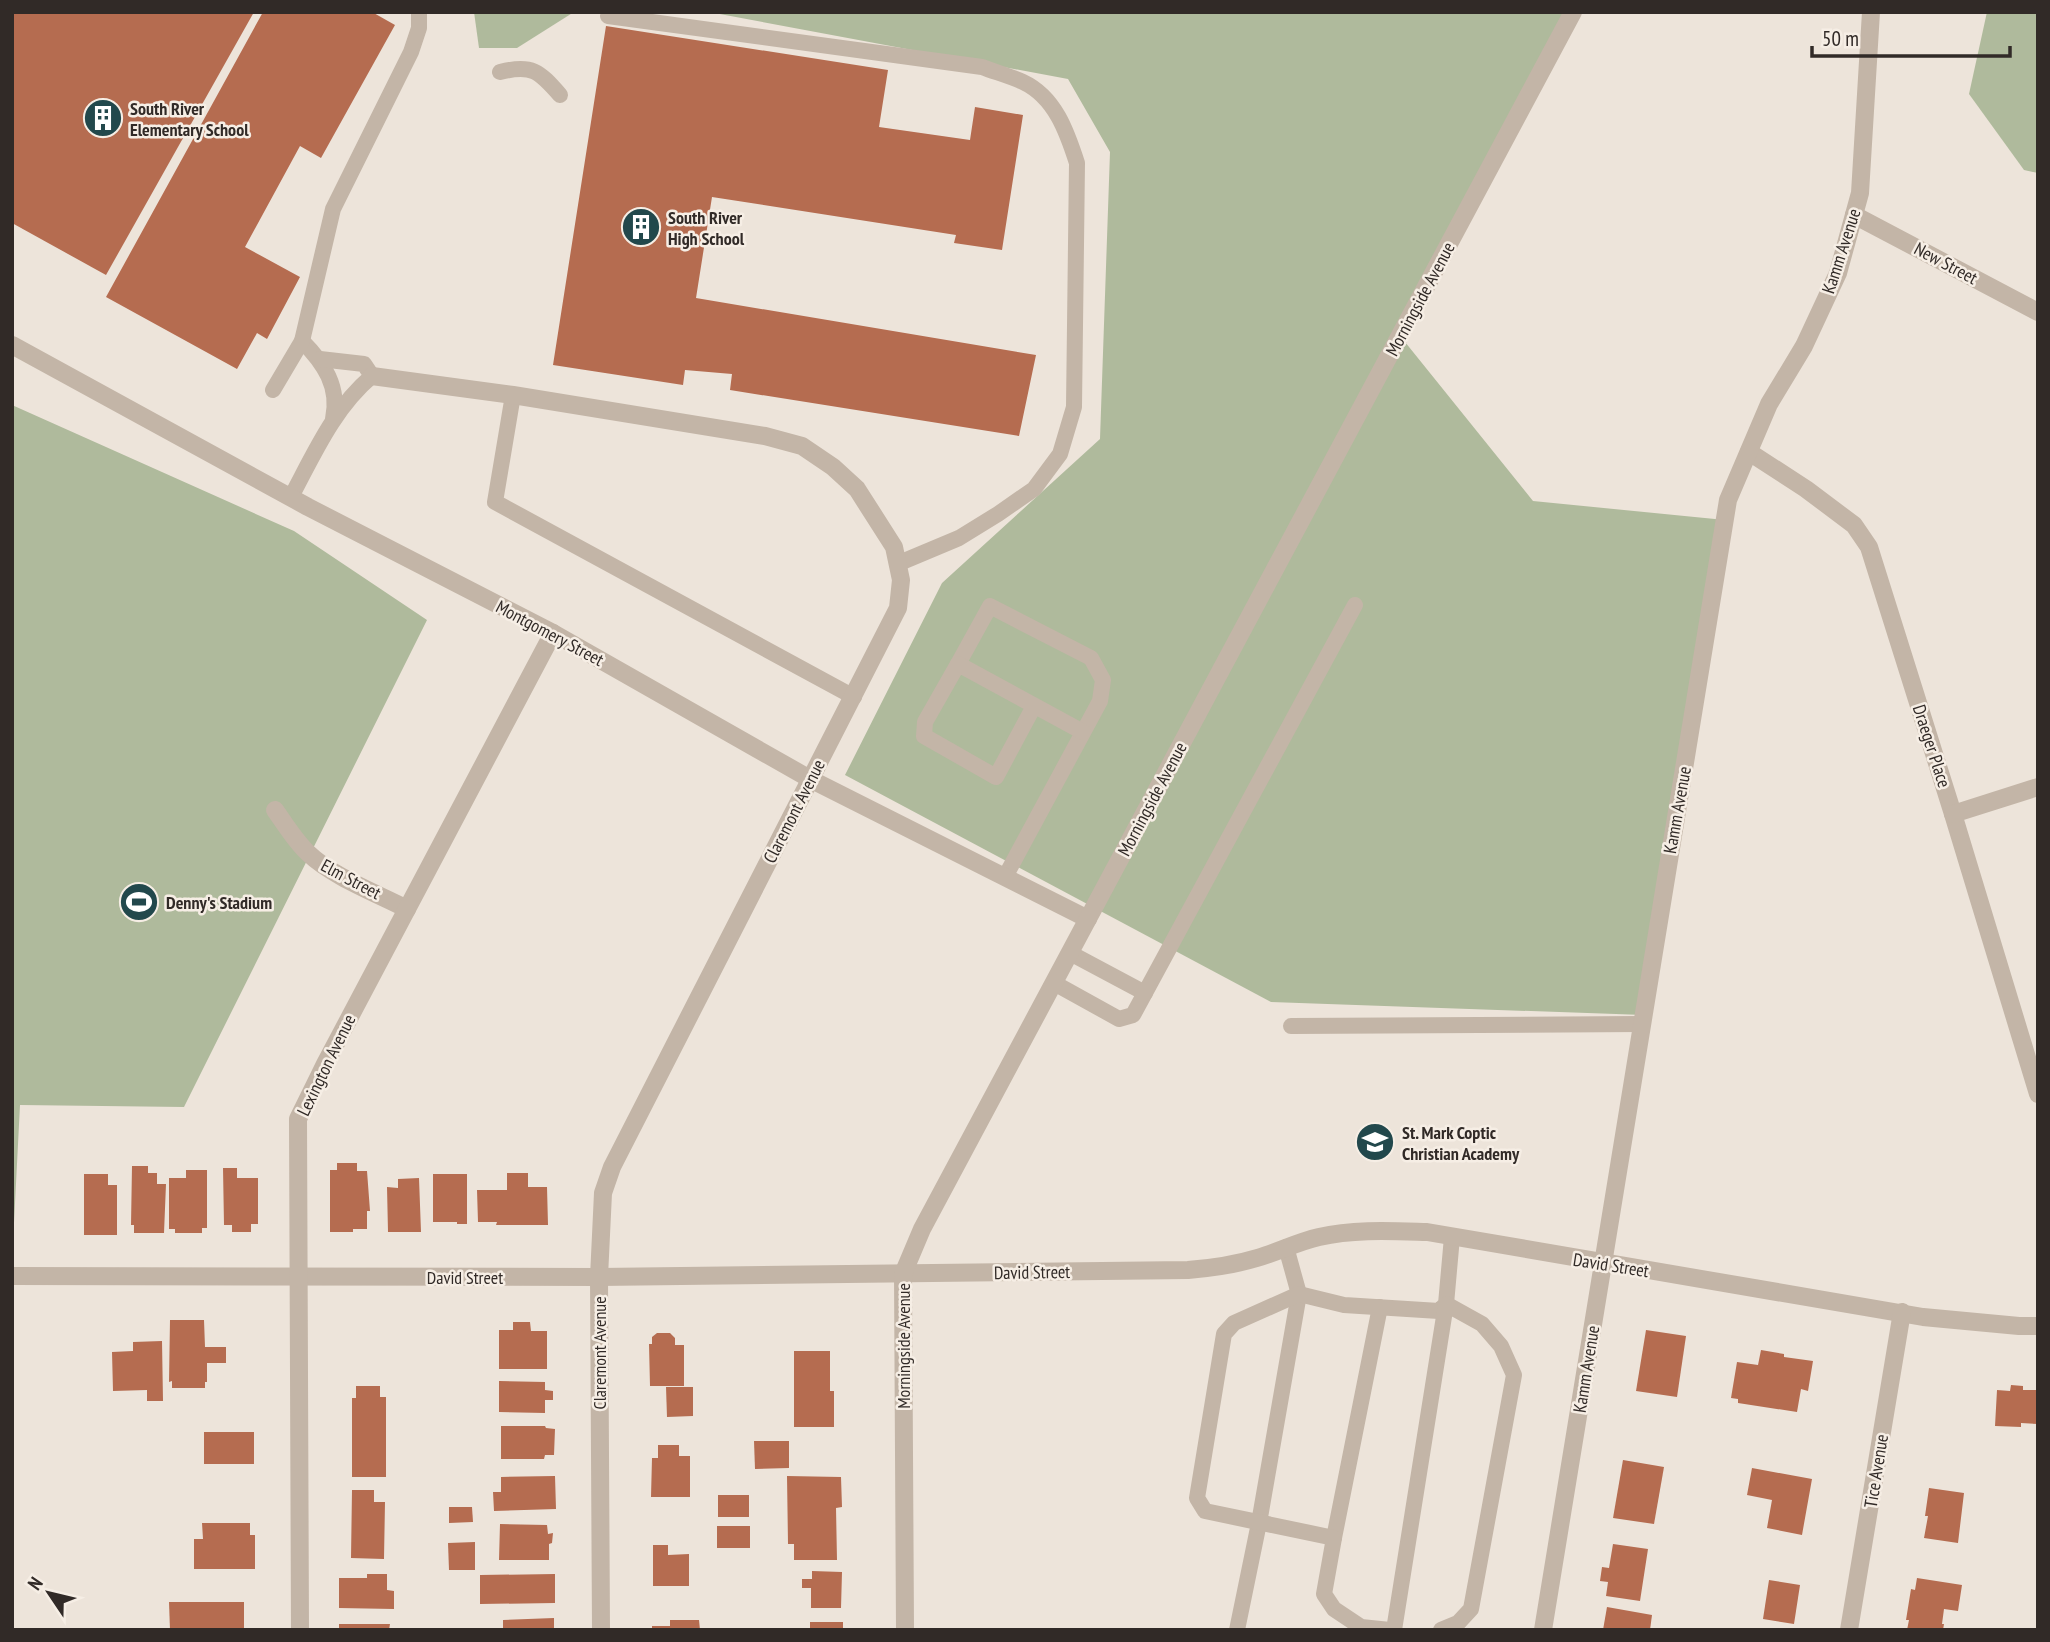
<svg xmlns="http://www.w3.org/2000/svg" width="2050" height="1642" viewBox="0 0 2050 1642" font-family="'PT Sans Narrow',sans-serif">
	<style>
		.green { fill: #afba9c }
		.building { fill: #b56c50 }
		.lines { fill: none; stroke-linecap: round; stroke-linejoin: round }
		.lane { stroke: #c3b5a7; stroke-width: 16 }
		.street { stroke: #c3b5a7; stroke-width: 18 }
		.labels { text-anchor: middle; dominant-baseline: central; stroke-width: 5; stroke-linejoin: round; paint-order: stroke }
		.poi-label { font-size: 18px; font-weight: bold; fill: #312a27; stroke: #f6eee5; text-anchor: start }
		.street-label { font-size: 18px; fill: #312a27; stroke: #f6eee5 }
	</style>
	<rect width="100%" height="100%" fill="#ede4da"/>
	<g class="green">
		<polygon points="474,12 574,12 517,48 479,48"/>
		<polygon points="709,12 1572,12 1401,337 1533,501 1725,520 1644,1015 1271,1002 845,775 942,583 1100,439 1110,152 1068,79"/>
		<polygon points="1987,12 2038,12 2038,173 2024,170 1969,94"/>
		<polygon points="12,405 294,531 427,620 184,1107 20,1105 12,1262"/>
	</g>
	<g class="building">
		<polygon points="12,12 254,12 106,275 12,223"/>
		<polygon points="263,12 372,12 395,25 321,158 300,146 245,247 300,277 267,339 257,333 237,369 106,297"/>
		<polygon points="606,26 888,70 879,127 970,140 975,107 1023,115 1002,250 954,243 956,235 712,197 696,298 1036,355 1019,436 730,390 732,374 685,370 683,385 553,365"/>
		<polygon points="337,1163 357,1163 357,1171 367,1171 370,1211 367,1211 367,1229 353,1229 353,1232 330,1232 330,1170 337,1170"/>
		<polygon points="132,1166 148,1166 148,1173 157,1173 157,1184 166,1184 164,1233 134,1233 134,1225 131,1225"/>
		<polygon points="223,1168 237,1168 237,1178 258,1178 258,1224 251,1224 251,1232 232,1232 232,1225 224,1225"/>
		<polygon points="186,1170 207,1170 207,1228 202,1228 202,1233 175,1233 175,1229 169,1229 169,1178 186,1178"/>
		<polygon points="507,1173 528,1173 528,1187 547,1187 548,1225 496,1225 497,1222 478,1222 477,1190 507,1190"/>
		<polygon points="84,1174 108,1174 108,1185 117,1185 117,1235 84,1235"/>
		<polygon points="433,1174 467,1174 467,1224 457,1224 457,1222 433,1222"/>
		<polygon points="419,1178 421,1232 388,1232 387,1187 398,1188 398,1179"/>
		<polygon points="170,1320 204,1320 205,1347 226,1347 226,1363 207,1363 207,1382 205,1382 205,1388 172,1388 172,1381 169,1382"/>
		<polygon points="513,1322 530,1322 531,1331 547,1331 547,1369 499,1369 499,1330 513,1330"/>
		<polygon points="1646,1330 1686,1336 1677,1397 1636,1391"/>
		<polygon points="657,1333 670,1333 675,1338 675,1345 684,1345 684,1386 650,1386 649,1344 652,1344 652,1337"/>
		<polygon points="162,1341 163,1401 147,1401 147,1390 113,1391 112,1352 133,1351 133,1342"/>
		<polygon points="1761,1350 1784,1354 1784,1357 1813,1361 1808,1391 1801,1389 1797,1412 1738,1403 1738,1399 1731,1398 1737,1362 1758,1365"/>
		<polygon points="794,1351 830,1351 830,1391 834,1391 834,1427 794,1427"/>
		<polygon points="499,1381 545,1382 545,1390 553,1391 553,1400 545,1400 545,1413 499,1412"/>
		<polygon points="2011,1385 2023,1386 2023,1390 2038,1390 2038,1424 2021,1423 2021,1427 1995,1426 1997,1390 2010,1391"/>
		<polygon points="356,1386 380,1386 380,1397 386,1397 386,1477 352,1477 352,1398 356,1398"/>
		<polygon points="666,1387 693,1387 693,1416 667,1417"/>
		<polygon points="501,1426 545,1426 546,1428 555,1429 554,1455 545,1455 544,1459 501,1459"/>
		<rect x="204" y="1432" width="50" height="32"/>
		<polygon points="754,1441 789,1441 789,1468 755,1469"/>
		<polygon points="658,1445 679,1445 679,1456 690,1456 690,1497 651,1497 652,1458 658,1458"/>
		<polygon points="1623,1460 1664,1467 1654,1524 1613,1518"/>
		<polygon points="1752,1468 1812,1479 1802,1535 1767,1528 1772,1500 1747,1495"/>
		<polygon points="555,1476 556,1509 494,1511 493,1492 501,1492 501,1477"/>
		<polygon points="787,1476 841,1477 842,1507 836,1508 837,1560 794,1560 794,1544 788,1544"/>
		<polygon points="1929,1488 1964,1493 1958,1543 1924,1538 1928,1516 1925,1516"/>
		<polygon points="352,1490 374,1490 374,1502 385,1502 384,1559 351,1558"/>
		<rect x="718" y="1495" width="31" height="22"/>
		<polygon points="449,1507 472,1507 473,1522 449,1523"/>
		<polygon points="202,1523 250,1523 250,1535 255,1535 255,1569 194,1569 194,1539 203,1539"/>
		<polygon points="500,1524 547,1525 548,1534 553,1533 552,1543 549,1544 549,1560 499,1560"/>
		<rect x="717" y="1526" width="33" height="22"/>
		<polygon points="475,1542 475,1570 449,1570 448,1543"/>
		<polygon points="1613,1544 1648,1549 1640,1601 1606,1596 1608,1582 1600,1581 1602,1567 1609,1568"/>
		<polygon points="653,1545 668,1545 668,1555 689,1554 689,1586 653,1586"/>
		<polygon points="812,1571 842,1572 841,1608 811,1608 811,1588 802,1588 802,1579 812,1579"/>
		<polygon points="367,1574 387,1574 387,1590 394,1591 394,1609 339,1608 339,1578 367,1578"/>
		<polygon points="555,1574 555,1603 480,1604 480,1575"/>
		<polygon points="1917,1578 1962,1585 1958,1611 1944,1609 1942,1624 1944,1624 1943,1630 1907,1630 1909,1620 1906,1620 1911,1589 1915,1590"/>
		<polygon points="1769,1580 1800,1585 1794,1624 1763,1619"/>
		<polygon points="169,1602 244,1602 244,1630 170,1630"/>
		<polygon points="1607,1607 1652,1615 1650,1630 1603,1630"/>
		<polygon points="554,1618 554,1630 503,1630 503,1620"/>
		<polygon points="670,1620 699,1620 700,1630 652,1630 652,1626 670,1626"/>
		<rect x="810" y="1622" width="33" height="8"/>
		<polygon points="339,1624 390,1624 389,1630 339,1630"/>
	</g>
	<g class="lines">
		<g class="lane">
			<path d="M608,16L982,67C995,72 1010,76 1023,82C1055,97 1067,132 1077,163L1074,407L1060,454L1034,489L998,514L959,538L897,564"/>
			<path d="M500,72C532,64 539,71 560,95"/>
			<path d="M302,341C324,363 340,387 333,419"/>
			<polyline points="273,390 302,341 333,209 411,52 419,28 419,12"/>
			<polyline points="513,395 495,502 854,697"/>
			<path d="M291,497C314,454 334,408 372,376L364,364L320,359"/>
			<polyline points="958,664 990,606 1091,658 1103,680 1100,701 1005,877"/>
			<polyline points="1034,706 996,777 924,736 925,722 958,664 1083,732"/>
			<polyline points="1070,953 1145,993"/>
			<polyline points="1054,983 1119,1019 1133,1015 1355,605"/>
			<polyline points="1291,1026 1641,1024"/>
			<polyline points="1334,1538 1380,1307"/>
			<polyline points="1237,1630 1259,1523 1299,1294 1286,1247"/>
			<polyline points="1390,1630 1361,1627 1334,1609 1324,1594 1334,1538 1205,1511 1197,1498 1224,1334 1234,1323 1299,1294 1344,1305 1439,1311 1446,1304 1452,1237"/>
			<polyline points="1394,1630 1446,1304 1482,1324 1501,1346 1514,1375 1471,1609 1458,1623 1441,1630"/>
		</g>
		<g class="street">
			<polyline points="1854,215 2038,312"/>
			<polyline points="12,345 308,507 553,633 810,779 1088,919"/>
			<polyline points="372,376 513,395 765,436 802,446 833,467 857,489 894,547 901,580 898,608 612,1167 603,1193 599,1277 601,1630"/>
			<polyline points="1749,452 1806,489 1854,525 1869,547 1953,814 2038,1094"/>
			<path d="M275,810C285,824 295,841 308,853C333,877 376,893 407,909"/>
			<polyline points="1953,814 2038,787"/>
			<path d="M12,1276L599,1277L1188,1270C1212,1268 1234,1265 1257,1258C1278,1252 1297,1242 1319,1237C1354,1229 1391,1231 1427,1232L1923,1317L2019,1326H2038"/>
			<polyline points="300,1630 298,1119 325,1064 553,633"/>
			<polyline points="905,1630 903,1274 922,1229 1573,12"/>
			<polyline points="1543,1630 1728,500 1769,404 1804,346 1838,273 1860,193 1871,12"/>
			<polyline points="1849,1630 1902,1312"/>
		</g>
	</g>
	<defs>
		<g id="building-disc" transform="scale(2.0125)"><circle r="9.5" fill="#22484c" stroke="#f6eee5"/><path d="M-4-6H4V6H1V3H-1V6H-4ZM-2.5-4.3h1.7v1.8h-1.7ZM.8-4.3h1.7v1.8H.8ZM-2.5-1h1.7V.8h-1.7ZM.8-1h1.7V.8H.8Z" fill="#fff"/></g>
		<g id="stadium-disc" transform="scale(2.0125)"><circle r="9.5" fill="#22484c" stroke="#f6eee5"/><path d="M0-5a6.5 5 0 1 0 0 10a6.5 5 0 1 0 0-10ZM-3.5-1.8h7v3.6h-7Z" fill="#fff"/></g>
		<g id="school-disc" transform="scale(2.0125)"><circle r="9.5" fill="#22484c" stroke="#f6eee5"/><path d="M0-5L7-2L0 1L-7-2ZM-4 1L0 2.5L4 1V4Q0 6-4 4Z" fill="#fff"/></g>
	</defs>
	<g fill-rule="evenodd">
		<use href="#building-disc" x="103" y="118"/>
		<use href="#building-disc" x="641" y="227"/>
		<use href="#stadium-disc" x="139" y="902"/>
		<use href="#school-disc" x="1375" y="1142"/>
	</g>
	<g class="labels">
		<g class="poi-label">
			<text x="130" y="108">South River<tspan x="130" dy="21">Elementary School</tspan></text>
			<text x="668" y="217">South River<tspan x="668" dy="21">High School</tspan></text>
			<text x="166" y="902">Denny's Stadium</text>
			<text x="1402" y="1132">St. Mark Coptic<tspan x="1402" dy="21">Christian Academy</tspan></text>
		</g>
		<g class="street-label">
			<text transform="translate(1841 251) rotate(-72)">Kamm Avenue</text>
			<text transform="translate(1946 263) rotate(28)">New Street</text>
			<text transform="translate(1420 299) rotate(-62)">Morningside Avenue</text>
			<text transform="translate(550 633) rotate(28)">Montgomery Street</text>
			<text transform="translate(1932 746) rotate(72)">Draeger Place</text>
			<text transform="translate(1152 799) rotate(-62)">Morningside Avenue</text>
			<text transform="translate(1677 810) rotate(-80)">Kamm Avenue</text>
			<text transform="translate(794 811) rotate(-63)">Claremont Avenue</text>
			<text transform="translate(351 879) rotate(28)">Elm Street</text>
			<text transform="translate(326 1065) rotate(-64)">Lexington Avenue</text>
			<text transform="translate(1611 1265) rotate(9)">David Street</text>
			<text transform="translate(1032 1272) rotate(-1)">David Street</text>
			<text x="465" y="1277">David Street</text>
			<text transform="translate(903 1346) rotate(-90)">Morningside Avenue</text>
			<text transform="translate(599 1353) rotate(-90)">Claremont Avenue</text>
			<text transform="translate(1586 1369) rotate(-81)">Kamm Avenue</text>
			<text transform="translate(1876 1471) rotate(-81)">Tice Avenue</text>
		</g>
	</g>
	<rect width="2050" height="1642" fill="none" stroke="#312a27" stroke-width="28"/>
	<g transform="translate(49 1593) rotate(305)" stroke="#f6eee5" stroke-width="5" paint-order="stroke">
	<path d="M0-5L12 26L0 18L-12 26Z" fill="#312a27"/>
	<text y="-10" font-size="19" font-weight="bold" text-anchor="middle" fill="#312a27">N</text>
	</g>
	<path d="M1812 46v10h198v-10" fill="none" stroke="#312a27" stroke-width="3.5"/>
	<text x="1822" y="46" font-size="21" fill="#312a27" stroke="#f6eee5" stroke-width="5" paint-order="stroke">50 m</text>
</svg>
